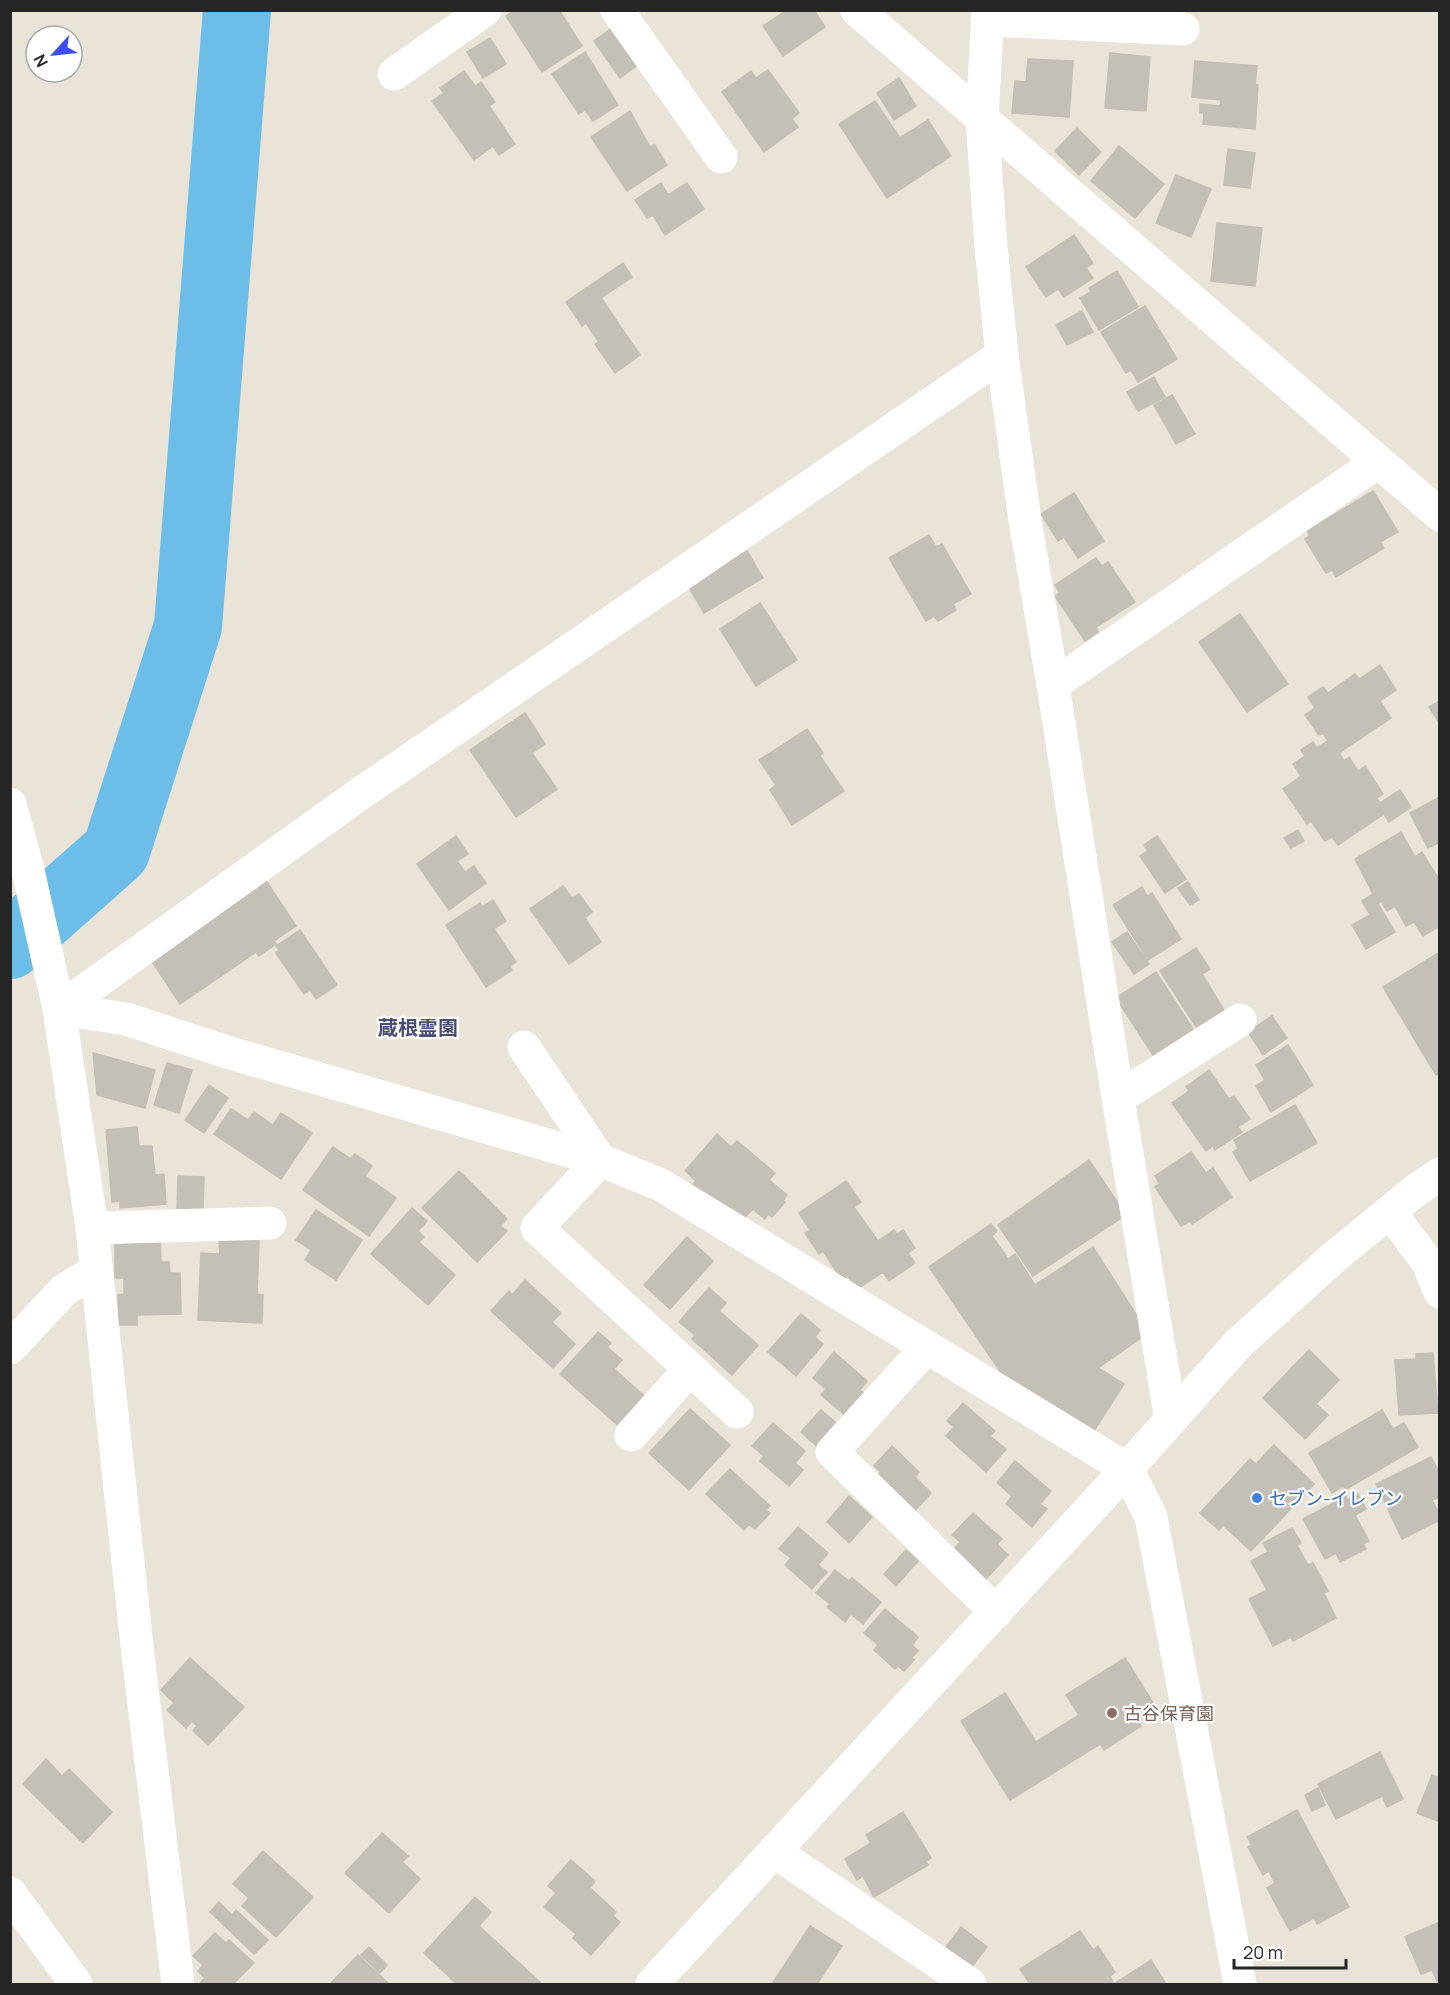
<svg xmlns="http://www.w3.org/2000/svg" width="1450" height="1995" viewBox="0 0 1450 1995" font-family="Manrope,'Noto Sans JP',sans-serif">
	<style>
		.lines { fill: none; stroke-linecap: round; stroke-linejoin: round }
		.river { stroke: #6dbde9; stroke-width: 68 }
		.building { fill: #c4c0b8; stroke: #c4bfb2; stroke-width: 1.5 }
		.minor { stroke: #fff; stroke-width: 33 }
		.shop-dot { fill: #3f7fe0; stroke: #fff; stroke-width: 2 }
		.education-dot { fill: #8d6e63; stroke: #fff; stroke-width: 2 }
		.labels { text-anchor: middle; dominant-baseline: central; stroke-width: 4.5; stroke-linejoin: round; paint-order: stroke }
		.shop-label { font-size: 18px; fill: #366cbe; stroke: #fff; text-anchor: start }
		.education-label { font-size: 18px; fill: #785e54; stroke: #fff; text-anchor: start }
		.neighbourhood-label { font-size: 20px; font-weight: bold; fill: #494d75; stroke: #fff }
	</style>
	<rect width="100%" height="100%" fill="#e9e3d8"/>
	<g class="lines">
		<polyline class="river" points="10,945 116,851 188,626 237,10"/>
	</g>
	<g class="building">
		<polygon points="515,10 559,10 582,46 542,72 506,16"/>
		<polygon points="787,10 814,10 825,27 783,56 763,26"/>
		<polygon points="616,25 642,62 620,78 594,41"/>
		<polygon points="490,38 506,64 483,78 467,52"/>
		<polygon points="585,52 618,105 593,121 585,110 579,114 552,74"/>
		<polygon points="1110,53 1150,57 1146,111 1105,108"/>
		<polygon points="1028,59 1073,61 1069,117 1012,113 1015,81 1026,82"/>
		<polygon points="1195,61 1257,66 1255,84 1258,85 1255,129 1203,124 1204,113 1200,113 1200,104 1220,106 1221,100 1192,97"/>
		<polygon points="768,70 799,113 792,119 798,127 764,152 722,92 751,71 756,78"/>
		<polygon points="464,71 475,86 481,82 495,102 489,106 515,144 499,155 493,146 474,160 432,101 444,93 440,88"/>
		<polygon points="899,78 916,106 894,120 877,93"/>
		<polygon points="875,101 900,138 928,120 951,156 887,198 839,124"/>
		<polygon points="630,111 650,147 654,144 667,165 627,191 591,137"/>
		<polygon points="1077,128 1101,152 1079,175 1055,151"/>
		<polygon points="1119,146 1164,184 1135,218 1091,181"/>
		<polygon points="1228,149 1255,153 1250,188 1224,185"/>
		<polygon points="1176,175 1211,189 1191,237 1156,223"/>
		<polygon points="661,183 668,195 687,183 704,209 665,235 653,215 647,218 635,200"/>
		<polygon points="1217,223 1262,228 1255,286 1211,281"/>
		<polygon points="1074,235 1093,263 1086,268 1093,278 1064,297 1058,289 1046,297 1026,267"/>
		<polygon points="623,263 632,277 601,298 640,355 615,373 595,344 599,342 586,323 582,326 566,302"/>
		<polygon points="1117,271 1138,307 1099,330 1080,298 1091,292 1089,288"/>
		<polygon points="1145,306 1177,359 1138,382 1131,370 1126,373 1101,332"/>
		<polygon points="1082,311 1093,332 1067,345 1056,325"/>
		<polygon points="1154,377 1165,397 1138,411 1127,392"/>
		<polygon points="1172,395 1195,434 1176,444 1154,405"/>
		<polygon points="1373,491 1398,532 1380,542 1384,548 1336,577 1332,570 1326,573 1305,539 1310,536 1307,531"/>
		<polygon points="1074,493 1104,541 1078,558 1064,537 1058,541 1041,514"/>
		<polygon points="929,535 936,547 942,544 971,594 953,604 956,610 938,621 934,616 926,621 889,558"/>
		<polygon points="747,551 763,578 704,613 688,586"/>
		<polygon points="1096,558 1102,566 1108,562 1135,602 1096,627 1098,632 1085,641 1055,596 1060,593 1055,585"/>
		<polygon points="760,603 797,660 756,686 720,629"/>
		<polygon points="1240,614 1288,684 1247,712 1199,642"/>
		<polygon points="1380,665 1396,690 1380,701 1391,718 1339,753 1344,761 1349,757 1358,771 1365,766 1383,794 1376,798 1380,803 1400,790 1411,807 1389,822 1384,814 1338,845 1332,837 1325,841 1311,821 1307,824 1283,789 1301,776 1293,764 1305,756 1301,750 1313,742 1317,748 1328,741 1323,733 1319,735 1305,715 1315,708 1308,697 1323,687 1328,693 1355,674 1359,679"/>
		<polygon points="1440,701 1440,724 1429,707"/>
		<polygon points="525,713 545,744 532,753 557,789 516,817 470,750"/>
		<polygon points="807,729 823,753 820,756 844,791 792,825 770,790 776,785 759,760"/>
		<polygon points="1440,797 1440,842 1428,848 1410,813"/>
		<polygon points="1298,830 1304,841 1291,848 1284,838"/>
		<polygon points="1401,832 1415,857 1422,852 1440,881 1440,926 1423,936 1414,922 1406,926 1395,906 1387,911 1381,901 1378,904 1395,932 1366,949 1352,925 1370,915 1362,901 1373,894 1355,859"/>
		<polygon points="456,836 468,854 457,861 465,872 474,866 486,883 449,910 417,864"/>
		<polygon points="1157,836 1186,879 1165,893 1140,856 1148,851 1144,845"/>
		<polygon points="263,876 296,926 274,941 276,944 259,956 256,952 180,1004 147,954"/>
		<polygon points="1188,882 1199,900 1190,905 1178,888"/>
		<polygon points="563,886 572,898 579,894 592,912 585,918 601,942 569,964 530,909"/>
		<polygon points="1142,887 1147,896 1152,893 1181,939 1148,960 1113,905"/>
		<polygon points="493,900 506,921 494,929 516,962 510,966 512,970 486,987 446,925 480,903 482,907"/>
		<polygon points="300,930 337,985 316,999 310,990 304,994 276,953 279,950 276,946"/>
		<polygon points="1127,932 1149,964 1134,974 1112,942"/>
		<polygon points="1196,948 1210,969 1202,974 1224,1010 1196,1027 1160,971"/>
		<polygon points="1438,953 1440,1073 1436,1075 1383,987"/>
		<polygon points="1156,972 1193,1029 1153,1055 1116,998"/>
		<polygon points="1272,1016 1287,1038 1263,1055 1248,1032"/>
		<polygon points="1288,1045 1313,1085 1271,1112 1256,1086 1265,1080 1256,1065"/>
		<polygon points="93,1053 155,1070 145,1108 97,1095"/>
		<polygon points="167,1063 192,1070 179,1113 154,1105"/>
		<polygon points="1209,1070 1229,1099 1234,1096 1250,1119 1238,1127 1242,1132 1215,1150 1213,1146 1206,1151 1172,1103 1189,1091 1186,1087"/>
		<polygon points="209,1085 228,1098 204,1133 185,1120"/>
		<polygon points="1295,1105 1317,1143 1250,1181 1233,1152 1238,1149 1234,1140"/>
		<polygon points="231,1109 248,1120 254,1112 273,1125 281,1113 312,1133 281,1179 214,1134"/>
		<polygon points="137,1127 139,1146 152,1146 155,1175 164,1174 166,1204 120,1208 120,1201 112,1202 106,1130"/>
		<polygon points="717,1134 731,1147 737,1141 775,1173 769,1180 787,1195 783,1201 785,1202 772,1217 768,1214 765,1219 753,1209 745,1217 740,1213 737,1216 716,1198 714,1201 693,1184 696,1181 685,1171"/>
		<polygon points="333,1147 351,1159 355,1154 372,1166 365,1176 396,1198 369,1236 303,1190"/>
		<polygon points="1191,1152 1206,1173 1213,1168 1232,1197 1192,1224 1190,1221 1181,1226 1155,1187 1160,1184 1155,1176"/>
		<polygon points="1089,1160 1126,1215 1033,1276 998,1225"/>
		<polygon points="459,1171 507,1219 500,1226 507,1231 477,1262 422,1208"/>
		<polygon points="178,1176 204,1177 203,1209 177,1208"/>
		<polygon points="846,1181 861,1202 854,1207 878,1241 894,1230 897,1234 903,1230 915,1248 908,1253 915,1263 889,1281 883,1272 857,1289 848,1276 842,1280 823,1251 819,1254 805,1233 810,1230 799,1213"/>
		<polygon points="412,1208 427,1221 418,1231 424,1237 419,1242 455,1275 428,1305 371,1254"/>
		<polygon points="316,1210 362,1240 336,1280 305,1260 311,1250 296,1240"/>
		<polygon points="991,1224 997,1231 992,1236 1008,1259 1015,1254 1035,1285 1093,1247 1148,1333 1098,1368 1124,1384 1092,1434 1010,1386 929,1267"/>
		<polygon points="687,1237 713,1261 670,1309 644,1285"/>
		<polygon points="115,1238 160,1238 161,1262 169,1262 170,1273 180,1273 181,1314 137,1315 137,1325 119,1325 118,1295 124,1294 124,1278 115,1278"/>
		<polygon points="219,1240 259,1241 257,1294 263,1295 262,1323 198,1320 201,1253 220,1254"/>
		<polygon points="525,1280 561,1313 552,1322 575,1344 553,1368 491,1311 509,1291 512,1295"/>
		<polygon points="709,1288 726,1303 719,1311 758,1345 732,1375 692,1339 695,1335 679,1322"/>
		<polygon points="801,1314 820,1330 815,1337 823,1344 796,1376 768,1352"/>
		<polygon points="598,1332 611,1343 607,1347 622,1360 614,1369 650,1401 623,1430 560,1374"/>
		<polygon points="1309,1350 1339,1380 1316,1404 1328,1415 1305,1439 1263,1398"/>
		<polygon points="834,1352 867,1381 860,1390 869,1397 845,1415 821,1395 826,1389 813,1378"/>
		<polygon points="1433,1353 1438,1413 1399,1415 1395,1360 1416,1359 1416,1354"/>
		<polygon points="963,1403 995,1431 990,1436 1006,1449 986,1472 946,1436 954,1427 947,1421"/>
		<polygon points="690,1409 730,1445 689,1490 649,1453"/>
		<polygon points="821,1410 842,1428 822,1451 801,1432"/>
		<polygon points="1382,1410 1393,1429 1404,1423 1418,1447 1345,1490 1343,1486 1332,1493 1309,1453"/>
		<polygon points="773,1423 805,1451 795,1463 803,1470 789,1486 760,1461 764,1456 752,1446"/>
		<polygon points="1274,1445 1314,1484 1251,1551 1223,1525 1219,1530 1200,1513 1250,1459 1256,1464"/>
		<polygon points="892,1446 919,1472 915,1477 931,1493 912,1514 874,1479 881,1472 874,1466"/>
		<polygon points="1431,1457 1440,1474 1440,1497 1432,1500 1440,1515 1440,1520 1402,1539 1376,1484"/>
		<polygon points="1015,1461 1051,1491 1040,1504 1047,1509 1032,1527 1006,1504 1012,1496 997,1483"/>
		<polygon points="730,1469 770,1506 766,1510 770,1513 755,1529 749,1524 744,1530 706,1494"/>
		<polygon points="1358,1494 1366,1509 1355,1515 1369,1541 1363,1544 1366,1549 1340,1562 1336,1553 1325,1559 1303,1519 1346,1496 1347,1500"/>
		<polygon points="849,1496 872,1517 849,1543 827,1522"/>
		<polygon points="973,1513 1002,1539 997,1544 1008,1555 986,1579 954,1549 960,1542 952,1535"/>
		<polygon points="798,1527 828,1553 818,1565 827,1572 812,1589 785,1565 791,1558 779,1549"/>
		<polygon points="1292,1528 1301,1543 1297,1545 1308,1565 1313,1563 1328,1591 1324,1593 1336,1618 1293,1641 1291,1637 1273,1646 1249,1599 1267,1590 1251,1561 1268,1552 1263,1543"/>
		<polygon points="906,1550 918,1561 896,1586 884,1574"/>
		<polygon points="835,1570 849,1581 852,1578 881,1602 863,1624 851,1614 845,1622 827,1607 830,1604 816,1593"/>
		<polygon points="885,1609 918,1637 912,1645 918,1651 911,1658 914,1660 904,1671 898,1666 895,1669 874,1650 878,1645 864,1633"/>
		<polygon points="190,1658 244,1707 208,1745 193,1731 197,1726 192,1721 186,1728 167,1710 174,1703 161,1690"/>
		<polygon points="1125,1658 1157,1709 1138,1721 1141,1726 1104,1750 1100,1744 1010,1800 961,1721 1005,1693 1036,1742 1079,1715 1066,1695"/>
		<polygon points="1380,1752 1403,1799 1387,1807 1382,1796 1336,1819 1318,1784"/>
		<polygon points="46,1759 62,1776 69,1769 112,1812 83,1843 23,1784"/>
		<polygon points="1432,1775 1440,1778 1440,1822 1417,1813"/>
		<polygon points="1318,1788 1325,1805 1312,1811 1305,1795"/>
		<polygon points="1297,1810 1349,1907 1317,1924 1314,1918 1290,1931 1267,1888 1275,1883 1269,1871 1263,1875 1248,1847 1252,1845 1247,1837"/>
		<polygon points="903,1812 931,1858 926,1861 928,1865 874,1897 863,1876 857,1880 845,1859 871,1843 866,1835"/>
		<polygon points="382,1833 408,1856 402,1862 420,1879 389,1913 345,1873"/>
		<polygon points="263,1851 313,1897 276,1937 242,1906 249,1898 233,1884"/>
		<polygon points="571,1860 595,1881 590,1888 616,1912 613,1916 620,1922 591,1955 573,1938 576,1934 544,1907 556,1893 548,1886"/>
		<polygon points="475,1897 491,1912 479,1926 542,1984 457,1984 424,1953"/>
		<polygon points="219,1902 232,1915 236,1910 268,1940 254,1954 210,1912"/>
		<polygon points="1440,1922 1440,1980 1437,1981 1432,1970 1421,1974 1405,1937"/>
		<polygon points="810,1926 842,1946 817,1984 772,1984"/>
		<polygon points="961,1927 987,1947 971,1968 946,1947"/>
		<polygon points="1080,1931 1093,1950 1098,1946 1115,1972 1110,1976 1114,1984 1151,1960 1166,1984 1030,1984 1020,1969"/>
		<polygon points="215,1933 226,1943 229,1940 254,1963 233,1984 204,1984 201,1982 205,1978 198,1971 203,1965 193,1956"/>
		<polygon points="369,1947 387,1965 380,1973 361,1955"/>
		<polygon points="358,1955 389,1984 330,1984"/>
	</g>
	<g class="lines">
		<g class="minor">
			<polyline points="617,10 721,157"/>
			<polyline points="857,10 1440,515"/>
			<polyline points="988,10 982,119 991,247 1002,355 1025,520 1053,685 1118,1098 1171,1420"/>
			<polyline points="987,20 1183,29"/>
			<polyline points="394,74 485,10"/>
			<polyline points="1053,685 1378,462"/>
			<polyline points="10,804 27,866 59,1009 92,1228 138,1655 178,1984"/>
			<polyline points="59,1009 126,1019 230,1053 600,1160 661,1185 1127,1469 1151,1517 1240,1984"/>
			<polyline points="59,1009 364,791 1002,355"/>
			<polyline points="524,1047 600,1160 537,1228 737,1412"/>
			<polyline points="1118,1098 1240,1020"/>
			<polyline points="1390,1212 1428,1263 1440,1292"/>
			<polyline points="92,1228 270,1223"/>
			<polyline points="927,1347 832,1452 996,1612"/>
			<polyline points="10,1348 64,1290 95,1271"/>
			<polyline points="631,1435 690,1369"/>
			<polyline points="775,1852 970,1984"/>
			<polyline points="10,1893 76,1984"/>
			<polyline points="652,1984 1127,1469 1238,1344 1333,1258 1415,1191 1440,1174"/>
		</g>
	</g>
	<circle class="shop-dot" cx="1257" cy="1498" r="6"/>
	<circle class="education-dot" cx="1112" cy="1713" r="6"/>
	<g class="labels">
		<g class="shop-label">
			<text x="1269" y="1498">セブン-イレブン</text>
		</g>
		<g class="education-label">
			<text x="1124" y="1713">古谷保育園</text>
		</g>
		<g class="neighbourhood-label">
			<text x="418" y="1027">蔵根霊園</text>
		</g>
	</g>
	<rect width="1450" height="1995" fill="none" stroke="#262626" stroke-width="24"/>
	<g transform="translate(54 54) rotate(243)"><circle r="28" fill="#ffffff" stroke="#a8a8a8" stroke-width="1.5"/>
	<path d="M0-4.5L10 22L0 15L-10 22Z" fill="#3b4df3"/>
	<text y="-9" font-size="16" font-weight="bold" text-anchor="middle" fill="#262626">N</text>
	</g>
	<path d="M1234 1959v9h112v-9" fill="none" stroke="#262626" stroke-width="3"/>
	<text x="1243" y="1959" font-size="18" fill="#262626" stroke="#ffffff" stroke-width="4.5" paint-order="stroke">20 m</text>
</svg>
